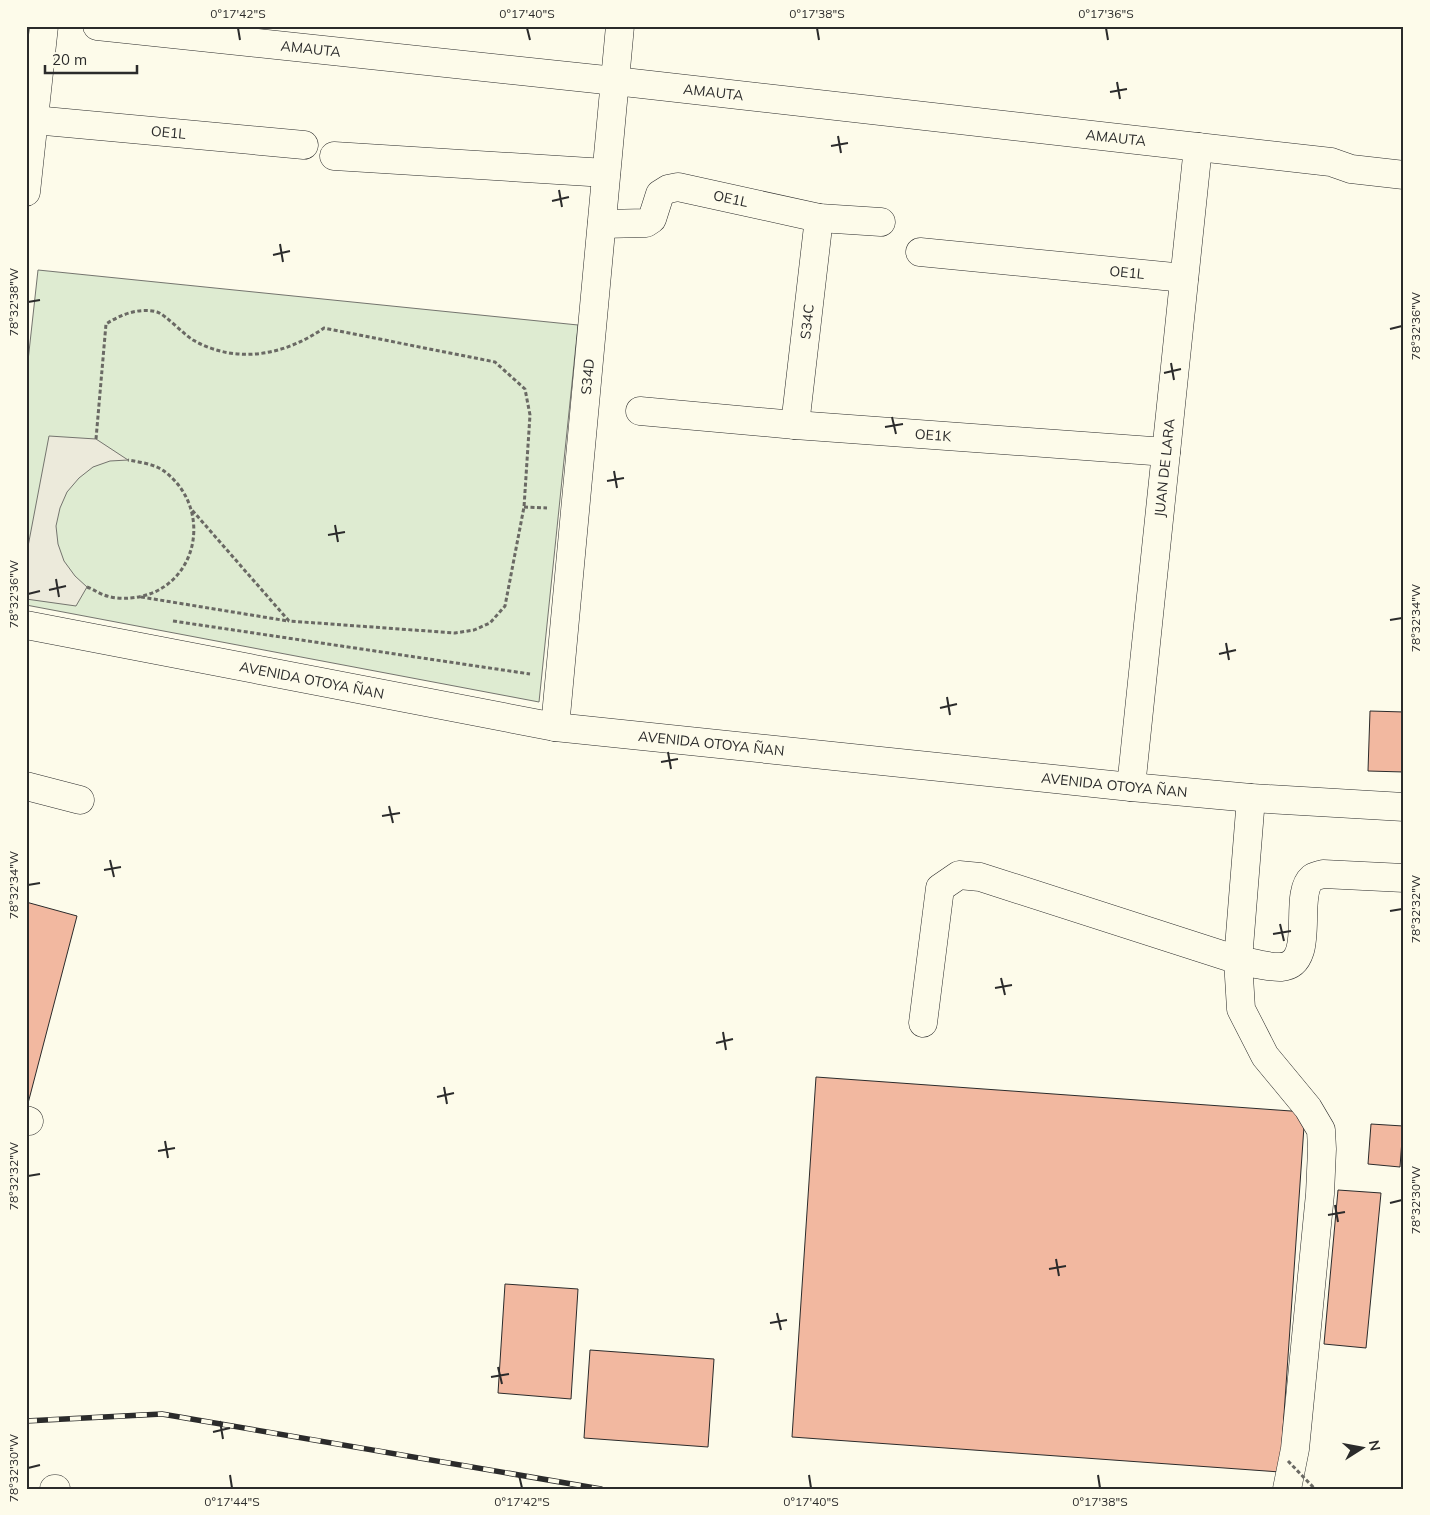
<svg xmlns="http://www.w3.org/2000/svg" width="1430" height="1515" viewBox="0 0 1430 1515" font-family="Mulish,sans-serif">
	<style>
		.green { fill: #deebd1; stroke: #74746e }
		.parking { fill: #eceadb; stroke: #74746e }
		.building { fill: #f2b8a0; stroke: #2b2b2b }
		.lines { fill: none; stroke-linecap: round; stroke-linejoin: round }
		.minor-casing { stroke: #2b2b2b; stroke-width: 29 }
		.path { stroke: #6a6964; stroke-width: 3; stroke-dasharray: 4 2.5; stroke-linecap: butt }
		.minor { stroke: #fdfbea; stroke-width: 28 }
		.rail-casing { stroke: #2b2b2b; stroke-width: 5.5 }
		.rail { stroke: #fdfbea; stroke-width: 4; stroke-dasharray: 11; stroke-linecap: butt }
		.path-bridge { stroke: #6a6964; stroke-width: 3; stroke-dasharray: 4 2.5; stroke-linecap: butt }
		.ticks { fill: none; stroke: #2b2b2b; stroke-width: 2 }
		.labels { text-anchor: middle; dominant-baseline: central; stroke-width: 4; stroke-linejoin: round; paint-order: stroke }
		.street-label { font-size: 14px; fill: #2b2b2b; stroke: #fdfbea }
		.neatline { fill: none; stroke: #2b2b2b; stroke-width: 2 }
		.ticks-label { font-size: 12px; text-anchor: middle; fill: #2b2b2b }
	</style>
	<rect width="100%" height="100%" fill="#fdfbea"/>
	<polygon class="green" points="38,270 578,325 539,702 26,605 26,379"/>
	<polygon class="parking" points="49,436 96,439 128,460 110,461 93,467 79,478 67,492 60,508 56,526 58,544 64,561 75,576 87,587 76,606 26,599 26,557"/>
	<g class="building">
		<polygon points="1370,711 1404,712 1404,772 1368,771"/>
		<polygon points="26,902 77,916 26,1111"/>
		<polygon points="816,1077 1305,1112 1280,1472 792,1437"/>
		<polygon points="1371,1124 1403,1126 1400,1167 1368,1164"/>
		<polygon points="1338,1190 1381,1193 1366,1348 1324,1344"/>
		<polygon points="505,1284 578,1289 571,1399 498,1393"/>
		<polygon points="590,1350 714,1359 708,1447 584,1438"/>
	</g>
	<g class="lines">
		<g class="minor-casing">
			<g id="minor">
				<path id="s1" d="M97,26L615,81L1331,162L1351,169L1404,175"/>
				<path id="s2" d="M34,120L304,145"/>
				<polyline points="334,156 606,173"/>
				<polyline points="26,192 44,26"/>
				<path id="s3" d="M602,224L646,223L652,219L660,194L668,189L678,187L819,218L881,222"/>
				<path id="s4" d="M920,252L1184,278"/>
				<path id="s5" d="M640,411L795,425L1166,452"/>
				<path id="s6" d="M795,425L819,218"/>
				<path id="s7" d="M26,625L555,727L1131,787L1251,798L1404,807"/>
				<path id="s8" d="M555,727L620,26"/>
				<polyline points="26,786 80,800"/>
				<path id="s9" d="M1131,787L1198,147"/>
				<polyline points="1251,798 1238,960 1241,1009 1265,1056 1308,1108 1321,1130 1322,1149 1320,1194 1295,1449 1287,1489"/>
				<path d="M923,1023L940,888L959,875L980,877L1238,960C1249,962 1271,968 1281,967C1318,964 1292,895 1312,878C1314,876 1320,875 1323,874L1404,878"/>
				<polyline points="26,1120 29,1121"/>
				<polyline points="54,1489 56,1489"/>
			</g>
		</g>
		<g class="path">
			<path d="M96,439L106,324C120,315 139,307 157,312C166,315 183,334 193,340C237,365 285,355 324,328L495,362L525,389L530,415L524,507L505,606L490,623L474,630L455,633L289,621L192,510"/>
			<polyline points="524,507 547,508"/>
			<path d="M87,587C93,589 98,593 104,595C112,598 122,599 130,598C197,593 216,510 164,471C154,464 140,462 128,460"/>
			<polyline points="141,597 288,621"/>
			<polyline points="173,621 530,674"/>
		</g>
		<use href="#minor" class="minor"/>
		<g class="rail-casing">
			<polyline id="rail" points="26,1421 162,1414 601,1489"/>
		</g>
		<use href="#rail" class="rail"/>
		<polyline class="path-bridge" points="1288,1461 1315,1489"/>
	</g>
	<path class="ticks" d="M238,28L240,40M527,28L530,40M817,28L819,40M1106,28L1108,40M1117,82L1120,99M1110,92L1127,89M838,136L841,153M831,146L848,143M559,190L562,207M552,201L569,197M280,244L283,262M273,255L290,251M28,302L40,300M1390,329L1402,326M1171,363L1174,380M1164,373L1181,369M892,417L896,434M885,427L903,424M614,471L617,488M607,481L624,478M335,525L338,542M328,535L345,532M56,579L59,597M49,590L66,586M28,594L40,591M1390,620L1402,618M1226,643L1229,660M1219,654L1236,650M947,697L950,715M940,708L957,704M668,752L671,769M661,762L678,759M389,806L393,823M382,816L400,813M110,860L114,877M104,870L121,867M28,885L40,883M1390,911L1402,909M1280,924L1284,941M1273,934L1291,931M1001,978L1005,995M995,988L1012,985M723,1032L726,1050M716,1043L733,1039M444,1087L447,1104M437,1097L454,1093M165,1141L168,1158M158,1151L175,1148M28,1176L40,1174M1390,1203L1402,1200M1335,1205L1338,1222M1328,1215L1345,1212M1056,1259L1059,1276M1049,1269L1066,1266M777,1313L781,1330M770,1323L787,1320M498,1367L502,1384M491,1377L509,1374M220,1421L223,1439M213,1432L230,1428M28,1468L40,1465M230,1475L232,1488M519,1475L522,1488M809,1475L811,1488M1098,1475L1100,1488"/>
	<g class="labels">
		<g class="street-label">
			<text stroke="none"><textPath href="#s1" startOffset="215">AMAUTA</textPath></text>
			<text stroke="none"><textPath href="#s1" startOffset="620">AMAUTA</textPath></text>
			<text stroke="none"><textPath href="#s2" startOffset="135">OE1L</textPath></text>
			<text stroke="none"><textPath href="#s1" startOffset="1025">AMAUTA</textPath></text>
			<text stroke="none"><textPath href="#s3" startOffset="151">OE1L</textPath></text>
			<text stroke="none"><textPath href="#s4" startOffset="208">OE1L</textPath></text>
			<text stroke="none"><textPath href="#s6" startOffset="104">S34C</textPath></text>
			<text stroke="none"><textPath href="#s8" startOffset="352">S34D</textPath></text>
			<text stroke="none"><textPath href="#s5" startOffset="294">OE1K</textPath></text>
			<text stroke="none"><textPath href="#s9" startOffset="321">JUAN DE LARA</textPath></text>
			<text stroke="none"><textPath href="#s7" startOffset="291">AVENIDA OTOYA ÑAN</textPath></text>
			<text stroke="none"><textPath href="#s7" startOffset="696">AVENIDA OTOYA ÑAN</textPath></text>
			<text stroke="none"><textPath href="#s7" startOffset="1101">AVENIDA OTOYA ÑAN</textPath></text>
		</g>
	</g>
	<rect width="1430" height="1515" fill="none" stroke="#fdfbea" stroke-width="55"/>
	<g transform="translate(1362 1448) rotate(79)" stroke="#fdfbea" stroke-width="4" paint-order="stroke">
	<path d="M0-4L9 19L0 12L-9 19Z" fill="#2b2b2b"/>
	<text y="-8" font-size="14" font-weight="bold" text-anchor="middle" fill="#2b2b2b">N</text>
	</g>
	<path d="M45 65v8h92v-8" fill="none" stroke="#2b2b2b" stroke-width="2.5"/>
	<text x="52" y="65" font-size="15" fill="#2b2b2b" stroke="#fdfbea" stroke-width="4" paint-order="stroke">20 m</text>
	<rect x="28" y="28" width="1374" height="1460" class="neatline"/>
	<g class="ticks-label">
		<text x="238" y="18">0°17'42"S</text>
		<text x="527" y="18">0°17'40"S</text>
		<text x="817" y="18">0°17'38"S</text>
		<text x="1106" y="18">0°17'36"S</text>
		<text transform="translate(14 302) rotate(-90)" y="4">78°32'38"W</text>
		<text transform="translate(1416 326) rotate(-90)" y="4">78°32'36"W</text>
		<text transform="translate(14 594) rotate(-90)" y="4">78°32'36"W</text>
		<text transform="translate(1416 618) rotate(-90)" y="4">78°32'34"W</text>
		<text transform="translate(14 885) rotate(-90)" y="4">78°32'34"W</text>
		<text transform="translate(1416 909) rotate(-90)" y="4">78°32'32"W</text>
		<text transform="translate(14 1176) rotate(-90)" y="4">78°32'32"W</text>
		<text transform="translate(1416 1200) rotate(-90)" y="4">78°32'30"W</text>
		<text transform="translate(14 1468) rotate(-90)" y="4">78°32'30"W</text>
		<text x="232" y="1506">0°17'44"S</text>
		<text x="522" y="1506">0°17'42"S</text>
		<text x="811" y="1506">0°17'40"S</text>
		<text x="1100" y="1506">0°17'38"S</text>
	</g>
</svg>
